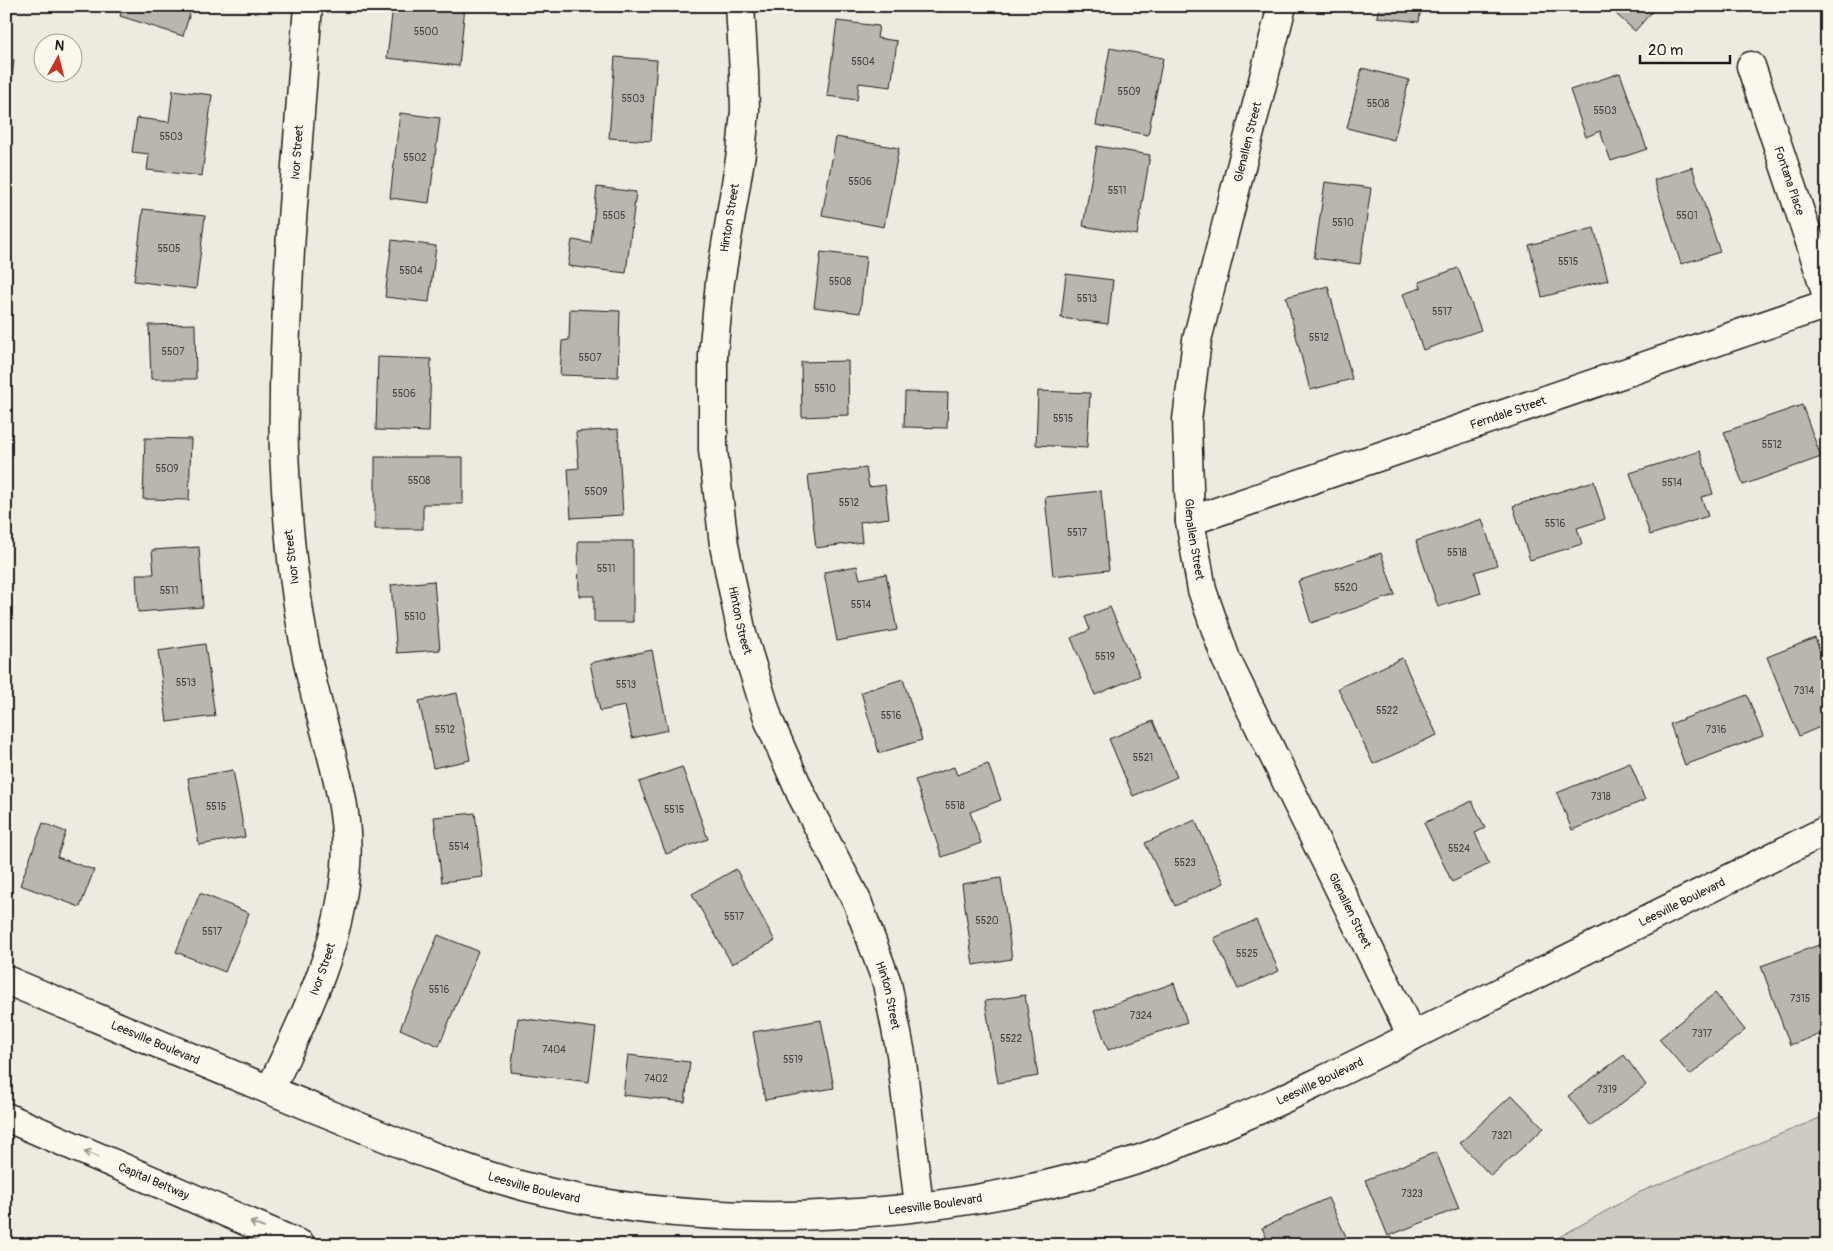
<svg xmlns="http://www.w3.org/2000/svg" width="1833" height="1251" viewBox="0 0 1833 1251" font-family="Pangolin,sans-serif">
	<style>
		.green { fill: #ceccc2; stroke: #75746f }
		.building { fill: #b9b6af; stroke: #1c1c1c }
		.lines { fill: none; stroke-linecap: round; stroke-linejoin: round }
		.minor-casing { stroke: #1c1c1c; stroke-width: 31 }
		.highway-casing { stroke: #1c1c1c; stroke-width: 31 }
		.minor { stroke: #fbf7ec; stroke-width: 28 }
		.highway { stroke: #fbf7ec; stroke-width: 28 }
		.oneway { stroke: #97948e }
		.labels { text-anchor: middle; dominant-baseline: central; stroke-width: 4; stroke-linejoin: round; paint-order: stroke }
		.number-label { font-size: 10px; fill: #434241 }
		.street-label { font-size: 12px; fill: #1c1c1c; stroke: #fbf7ec }
	</style>
	<rect width="100%" height="100%" fill="#eeeadf"/>
	<filter id="ink" filterUnits="userSpaceOnUse"><feTurbulence type="fractalNoise" baseFrequency=".02" numOctaves="2"/><feDisplacementMap in="SourceGraphic" scale="10" xChannelSelector="R" yChannelSelector="G"/><feConvolveMatrix kernelMatrix="1 2 1 2 8 2 1 2 1" color-interpolation-filters="sRGB"/></filter>
	<g filter="url(#ink)">
		<polygon class="green" points="1827,1115 1827,1245 1545,1245 1640,1192"/>
		<g class="building">
			<polygon points="123,6 192,6 183,36 120,16"/>
			<polygon points="393,6 465,6 459,66 387,58"/>
			<polygon points="1379,6 1421,6 1419,22 1377,17"/>
			<polygon points="1607,6 1657,6 1635,31"/>
			<polygon points="837,21 879,26 877,38 897,41 891,87 859,83 857,100 827,96"/>
			<polygon points="1110,48 1163,58 1148,135 1096,125"/>
			<polygon points="615,57 657,60 651,141 609,138"/>
			<polygon points="6,59 14,60 8,111 6,111"/>
			<polygon points="1362,68 1409,80 1394,140 1347,128"/>
			<polygon points="1620,73 1647,149 1611,161 1600,131 1586,137 1570,90"/>
			<polygon points="173,90 212,95 202,176 147,170 149,154 132,152 137,118 169,122"/>
			<polygon points="400,113 440,118 429,203 390,198"/>
			<polygon points="836,137 899,148 884,227 822,215"/>
			<polygon points="1097,146 1150,155 1137,235 1083,226"/>
			<polygon points="1692,167 1720,252 1681,264 1654,180"/>
			<polygon points="1325,182 1371,188 1360,264 1314,258"/>
			<polygon points="597,187 636,192 626,273 568,266 572,240 591,243"/>
			<polygon points="143,209 205,216 196,289 134,281"/>
			<polygon points="1594,228 1608,280 1542,297 1529,245"/>
			<polygon points="392,240 436,246 429,302 385,297"/>
			<polygon points="821,252 866,257 860,313 814,307"/>
			<polygon points="1458,268 1481,330 1423,350 1403,294 1421,288 1419,282"/>
			<polygon points="1066,274 1113,280 1108,324 1061,318"/>
			<polygon points="1328,286 1352,379 1310,390 1286,297"/>
			<polygon points="570,309 620,311 618,377 560,375 562,341 569,340"/>
			<polygon points="195,324 196,379 151,379 149,325"/>
			<polygon points="378,357 431,359 429,432 376,430"/>
			<polygon points="848,361 849,415 802,417 801,362"/>
			<polygon points="1038,391 1090,393 1087,448 1036,445"/>
			<polygon points="905,392 948,393 947,428 904,427"/>
			<polygon points="1802,405 1821,457 1743,485 1724,432"/>
			<polygon points="618,429 623,515 571,518 568,469 579,468 576,432"/>
			<polygon points="145,438 191,439 189,500 143,499"/>
			<polygon points="1700,451 1713,494 1701,497 1708,516 1650,535 1630,473"/>
			<polygon points="375,457 463,457 463,504 423,504 423,529 375,529"/>
			<polygon points="866,468 869,487 885,485 889,518 860,522 862,542 816,548 808,475"/>
			<polygon points="1594,481 1605,519 1577,528 1582,544 1530,560 1513,506"/>
			<polygon points="1101,491 1109,570 1053,576 1045,497"/>
			<polygon points="1482,519 1497,565 1475,572 1481,593 1438,607 1416,541"/>
			<polygon points="578,541 633,541 633,622 594,622 594,596 579,596"/>
			<polygon points="199,547 203,607 138,612 136,574 154,574 152,550"/>
			<polygon points="1381,553 1395,595 1311,623 1298,581"/>
			<polygon points="857,566 860,579 886,574 897,630 837,641 824,572"/>
			<polygon points="434,581 440,650 397,653 391,585"/>
			<polygon points="1110,607 1140,676 1095,695 1071,638 1090,630 1085,617"/>
			<polygon points="1815,638 1820,651 1827,648 1827,724 1799,736 1767,657"/>
			<polygon points="205,644 215,716 167,722 158,651"/>
			<polygon points="652,650 668,730 632,738 625,706 600,711 590,663"/>
			<polygon points="1402,658 1437,735 1373,764 1338,688"/>
			<polygon points="903,679 922,740 879,753 861,692"/>
			<polygon points="457,693 470,760 433,768 419,701"/>
			<polygon points="1747,695 1763,736 1685,765 1670,724"/>
			<polygon points="1153,721 1177,777 1133,796 1109,739"/>
			<polygon points="1630,763 1645,800 1572,830 1557,793"/>
			<polygon points="988,764 1001,800 970,812 981,843 942,857 915,780 954,767 957,775"/>
			<polygon points="682,767 708,839 666,854 639,782"/>
			<polygon points="233,770 245,837 199,845 188,778"/>
			<polygon points="1472,801 1485,828 1475,833 1489,864 1452,882 1424,823"/>
			<polygon points="475,813 483,877 442,882 434,817"/>
			<polygon points="1195,820 1224,883 1175,906 1145,843"/>
			<polygon points="43,823 66,832 57,857 94,870 80,907 20,885"/>
			<polygon points="736,869 775,941 732,964 692,894"/>
			<polygon points="1001,878 1012,959 973,965 962,884"/>
			<polygon points="200,893 249,913 225,972 176,952"/>
			<polygon points="1256,920 1279,971 1238,989 1214,938"/>
			<polygon points="438,935 478,951 439,1046 400,1029"/>
			<polygon points="1827,942 1827,1032 1790,1045 1761,966"/>
			<polygon points="1174,983 1187,1022 1108,1050 1094,1011"/>
			<polygon points="1715,993 1745,1030 1690,1075 1659,1039"/>
			<polygon points="1025,995 1038,1076 998,1083 985,1001"/>
			<polygon points="518,1018 596,1028 589,1082 511,1072"/>
			<polygon points="821,1020 834,1088 765,1100 753,1032"/>
			<polygon points="628,1055 690,1062 685,1102 623,1095"/>
			<polygon points="1624,1055 1646,1085 1591,1126 1568,1096"/>
			<polygon points="1512,1095 1544,1128 1491,1176 1460,1143"/>
			<polygon points="1436,1152 1459,1208 1388,1236 1365,1180"/>
			<polygon points="1328,1198 1350,1245 1270,1245 1262,1228"/>
		</g>
		<g class="lines">
			<g class="minor-casing">
				<g id="minor">
					<path id="s1" d="M740,6L744,73L745,111L741,153L720,282L713,355V450L724,545L742,634L769,721L801,794L857,901L887,983L901,1054L919,1206"/>
					<path id="s2" d="M1282,6L1197,340L1187,420L1190,521L1202,590L1226,659L1412,1036"/>
					<path id="s3" d="M1751,66L1813,251L1827,296"/>
					<path id="s4" d="M1190,521L1827,304"/>
					<path id="s5" d="M6,980C114,1025 222,1071 331,1115C394,1141 457,1168 523,1186C717,1237 950,1220 1140,1159C1158,1153 1176,1145 1194,1137C1273,1106 1349,1068 1424,1030C1559,963 1693,897 1827,830"/>
					<path id="s6" d="M270,1090C305,1016 339,949 346,866C351,803 326,741 312,681C295,605 287,527 284,450C283,429 284,409 284,389C285,337 288,285 291,233C297,158 302,82 308,6"/>
				</g>
			</g>
			<g class="highway-casing">
				<g id="highway">
					<path id="s7" d="M6,1117L301,1245"/>
				</g>
			</g>
			<use href="#minor" class="minor"/>
			<use href="#highway" class="highway"/>
		</g>
		<defs><path id="oneway-shaft" d="M-6 0H5M1.5-3L5.5 0L1.5 3" fill="none" stroke-width="1.6" stroke-linecap="round" stroke-linejoin="round" transform="scale(1.25)"/></defs>
		<g class="oneway">
			<use href="#oneway-shaft" transform="translate(91 1154) rotate(-157)"/>
			<use href="#oneway-shaft" transform="translate(257 1225) rotate(-157)"/>
		</g>
	</g>
	<g class="labels">
		<g class="number-label">
			<text x="426" y="32">5500</text>
			<text x="863" y="62">5504</text>
			<text x="1129" y="92">5509</text>
			<text x="633" y="99">5503</text>
			<text x="1378" y="104">5508</text>
			<text x="1605" y="111">5503</text>
			<text x="171" y="137">5503</text>
			<text x="415" y="158">5502</text>
			<text x="860" y="182">5506</text>
			<text x="1117" y="191">5511</text>
			<text x="614" y="216">5505</text>
			<text x="1687" y="216">5501</text>
			<text x="1343" y="223">5510</text>
			<text x="169" y="249">5505</text>
			<text x="1568" y="262">5515</text>
			<text x="411" y="271">5504</text>
			<text x="840" y="282">5508</text>
			<text x="1087" y="299">5513</text>
			<text x="1442" y="312">5517</text>
			<text x="1319" y="338">5512</text>
			<text x="173" y="352">5507</text>
			<text x="590" y="358">5507</text>
			<text x="825" y="389">5510</text>
			<text x="404" y="394">5506</text>
			<text x="1063" y="419">5515</text>
			<text x="1772" y="445">5512</text>
			<text x="167" y="469">5509</text>
			<text x="419" y="481">5508</text>
			<text x="1672" y="483">5514</text>
			<text x="596" y="492">5509</text>
			<text x="849" y="503">5512</text>
			<text x="1555" y="524">5516</text>
			<text x="1077" y="533">5517</text>
			<text x="1457" y="553">5518</text>
			<text x="606" y="569">5511</text>
			<text x="1346" y="588">5520</text>
			<text x="169" y="591">5511</text>
			<text x="861" y="605">5514</text>
			<text x="415" y="617">5510</text>
			<text x="1105" y="657">5519</text>
			<text x="186" y="683">5513</text>
			<text x="626" y="685">5513</text>
			<text x="1804" y="691">7314</text>
			<text x="1387" y="711">5522</text>
			<text x="891" y="716">5516</text>
			<text x="445" y="730">5512</text>
			<text x="1716" y="730">7316</text>
			<text x="1143" y="758">5521</text>
			<text x="1601" y="797">7318</text>
			<text x="955" y="806">5518</text>
			<text x="216" y="807">5515</text>
			<text x="674" y="810">5515</text>
			<text x="459" y="847">5514</text>
			<text x="1459" y="849">5524</text>
			<text x="1185" y="863">5523</text>
			<text x="734" y="917">5517</text>
			<text x="987" y="921">5520</text>
			<text x="212" y="932">5517</text>
			<text x="1247" y="954">5525</text>
			<text x="439" y="990">5516</text>
			<text x="1800" y="999">7315</text>
			<text x="1141" y="1016">7324</text>
			<text x="1702" y="1034">7317</text>
			<text x="1011" y="1039">5522</text>
			<text x="554" y="1050">7404</text>
			<text x="793" y="1060">5519</text>
			<text x="656" y="1079">7402</text>
			<text x="1607" y="1090">7319</text>
			<text x="1502" y="1136">7321</text>
			<text x="1412" y="1194">7323</text>
		</g>
		<g class="street-label">
			<text transform="translate(1248 142) rotate(-76)">Glenallen Street</text>
			<text stroke="none"><textPath href="#s6" startOffset="958">Ivor Street</textPath></text>
			<text stroke="none"><textPath href="#s3" startOffset="121">Fontana Place</textPath></text>
			<text transform="translate(730 218) rotate(-81)">Hinton Street</text>
			<text stroke="none"><textPath href="#s4" startOffset="336">Ferndale Street</textPath></text>
			<text stroke="none"><textPath href="#s2" startOffset="545">Glenallen Street</textPath></text>
			<text transform="translate(292 557) rotate(-97)">Ivor Street</text>
			<text stroke="none"><textPath href="#s1" startOffset="619">Hinton Street</textPath></text>
			<text stroke="none"><textPath href="#s5" startOffset="1782">Leesville Boulevard</textPath></text>
			<text stroke="none"><textPath href="#s2" startOffset="950">Glenallen Street</textPath></text>
			<text stroke="none"><textPath href="#s6" startOffset="132">Ivor Street</textPath></text>
			<text stroke="none"><textPath href="#s1" startOffset="1024">Hinton Street</textPath></text>
			<text stroke="none"><textPath href="#s5" startOffset="162">Leesville Boulevard</textPath></text>
			<text stroke="none"><textPath href="#s5" startOffset="1378">Leesville Boulevard</textPath></text>
			<text stroke="none"><textPath href="#s7" startOffset="161">Capital Beltway</textPath></text>
			<text stroke="none"><textPath href="#s5" startOffset="568">Leesville Boulevard</textPath></text>
			<text stroke="none"><textPath href="#s5" startOffset="972">Leesville Boulevard</textPath></text>
		</g>
	</g>
	<rect width="1833" height="1251" fill="none" stroke="#fbf7ec" stroke-width="25"/>
	<rect x="12" y="12" width="1808" height="1226" fill="none" stroke="#1c1c1c" stroke-width="2" filter="url(#ink)"/>
	<g transform="translate(58 58) rotate(7)"><circle r="24" fill="#fbf7ec" stroke="#a29f99"/>
	<path d="M0-4L9 19L0 12L-9 19Z" fill="#c8321e"/>
	<text y="-8" font-size="14" font-weight="bold" text-anchor="middle" fill="#1c1c1c">N</text>
	</g>
	<path d="M1640 55v8h90v-8" fill="none" stroke="#1c1c1c" stroke-width="2.5"/>
	<text x="1648" y="55" font-size="15" fill="#1c1c1c" stroke="#fbf7ec" stroke-width="4" paint-order="stroke">20 m</text>
</svg>
